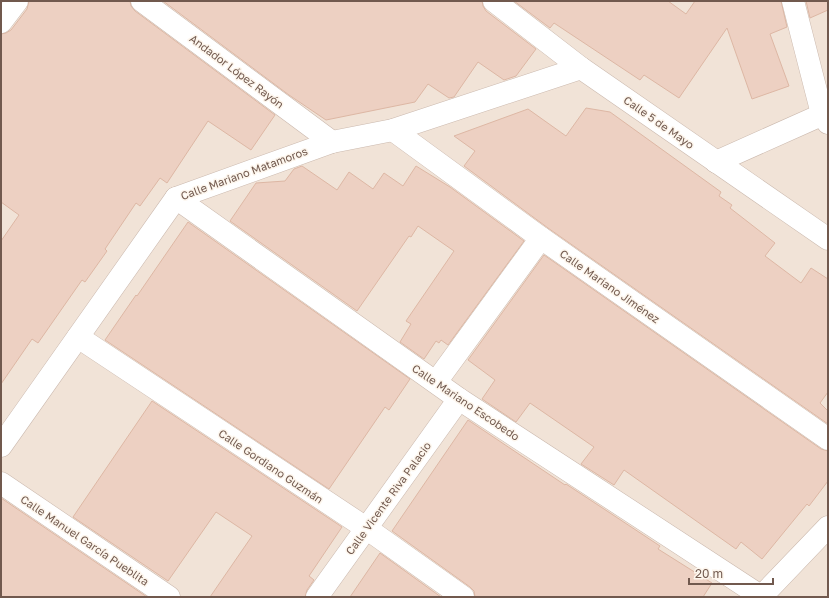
<svg xmlns="http://www.w3.org/2000/svg" width="829" height="598" viewBox="0 0 829 598" font-family="'Golos Text',sans-serif">
	<style>
		.residential { fill: #f1e3d7 }
		.building { fill: #edd0c2; stroke: #ddb7a4 }
		.lines { fill: none; stroke-linecap: round; stroke-linejoin: round }
		.minor-casing { stroke: #cbb9ae; stroke-width: 23 }
		.minor { stroke: #fff; stroke-width: 22 }
		.labels { text-anchor: middle; dominant-baseline: central; stroke-width: 3; stroke-linejoin: round; paint-order: stroke }
		.street-label { font-size: 11px; fill: #71594e; stroke: #fdf6ed }
	</style>
	<rect width="100%" height="100%" fill="#faf2e7"/>
	<rect class="residential" x="1" y="1" width="827" height="596"/>
	<g class="building">
		<polygon points="29,1 130,1 131,6 135,11 275,115 251,150 208,121 167,183 160,178 140,206 136,203 105,249 107,251 85,282 82,280 38,343 32,339 1,384 1,241 19,215 1,202 1,34 6,33 11,30 27,9"/>
		<polygon points="163,1 482,1 483,6 486,11 536,49 516,76 504,80 478,62 454,97 449,98 428,84 415,102 326,120 289,95"/>
		<polygon points="514,1 668,1 686,14 695,1 781,1 787,27 770,34 789,86 752,99 727,28 679,98 644,75 640,80 554,23 550,28"/>
		<polygon points="806,1 828,1 828,10 810,18"/>
		<polygon points="586,108 610,112 721,192 719,196 732,205 730,208 775,243 765,256 801,283 811,268 828,279 828,392 820,403 828,411 828,424 548,228 464,166 475,151 454,136 528,109 566,136"/>
		<polygon points="302,166 337,190 349,172 373,189 384,173 403,186 416,166 450,187 524,241 448,345 441,340 439,343 436,341 424,359 400,342 411,324 406,321 454,251 418,226 411,237 409,236 357,311 230,221 256,183 285,181 294,169"/>
		<polygon points="188,222 410,379 389,410 385,407 329,489 105,340 136,295 137,296"/>
		<polygon points="544,255 821,449 828,451 828,481 809,506 807,504 762,559 741,542 736,549 624,470 614,485 581,464 594,447 530,403 516,422 482,399 495,380 468,360"/>
		<polygon points="152,401 342,527 309,576 314,580 307,590 305,597 210,597 252,536 216,512 168,581 73,517"/>
		<polygon points="468,420 565,485 566,484 604,509 660,546 658,549 712,583 703,597 475,597 474,591 470,587 392,531"/>
		<polygon points="1,498 147,597 1,597"/>
		<polygon points="380,553 441,597 350,597"/>
	</g>
	<g class="lines">
		<g class="minor-casing">
			<g id="minor">
				<polyline points="142,1 332,142"/>
				<polyline points="494,1 581,68 828,239"/>
				<polyline points="793,1 822,114 828,123"/>
				<polyline points="1,22 17,1"/>
				<polyline points="393,130 541,238 828,439"/>
				<polyline points="716,162 828,112"/>
				<polyline points="176,198 459,399 762,597"/>
				<polyline points="78,337 366,528 463,597"/>
				<polyline points="436,382 541,238"/>
				<polyline points="1,446 176,198 332,142 393,130 581,68"/>
				<polyline points="1,483 169,597"/>
				<polyline points="317,597 459,399"/>
				<polyline points="761,597 828,527"/>
			</g>
		</g>
		<use href="#minor" class="minor"/>
	</g>
	<g class="labels">
		<g class="street-label">
			<text transform="translate(237 71) rotate(37)">Andador López Rayón</text>
			<text transform="translate(659 122) rotate(35)">Calle 5 de Mayo</text>
			<text transform="translate(244 173) rotate(-20)">Calle Mariano Matamoros</text>
			<text transform="translate(610 286) rotate(35)">Calle Mariano Jiménez</text>
			<text transform="translate(466 402) rotate(34)">Calle Mariano Escobedo</text>
			<text transform="translate(271 466) rotate(34)">Calle Gordiano Guzmán</text>
			<text transform="translate(388 498) rotate(-54)">Calle Vicente Riva Palacio</text>
			<text transform="translate(85 540) rotate(34)">Calle Manuel García Pueblita</text>
		</g>
	</g>
	<rect width="829" height="598" fill="none" stroke="#71594e" stroke-width="4"/>
	<path d="M689 578v6h84v-6" fill="none" stroke="#71594e" stroke-width="2"/>
	<text x="695" y="578" font-size="12" fill="#71594e" stroke="#fdf6ed" stroke-width="3" paint-order="stroke">20 m</text>
</svg>
